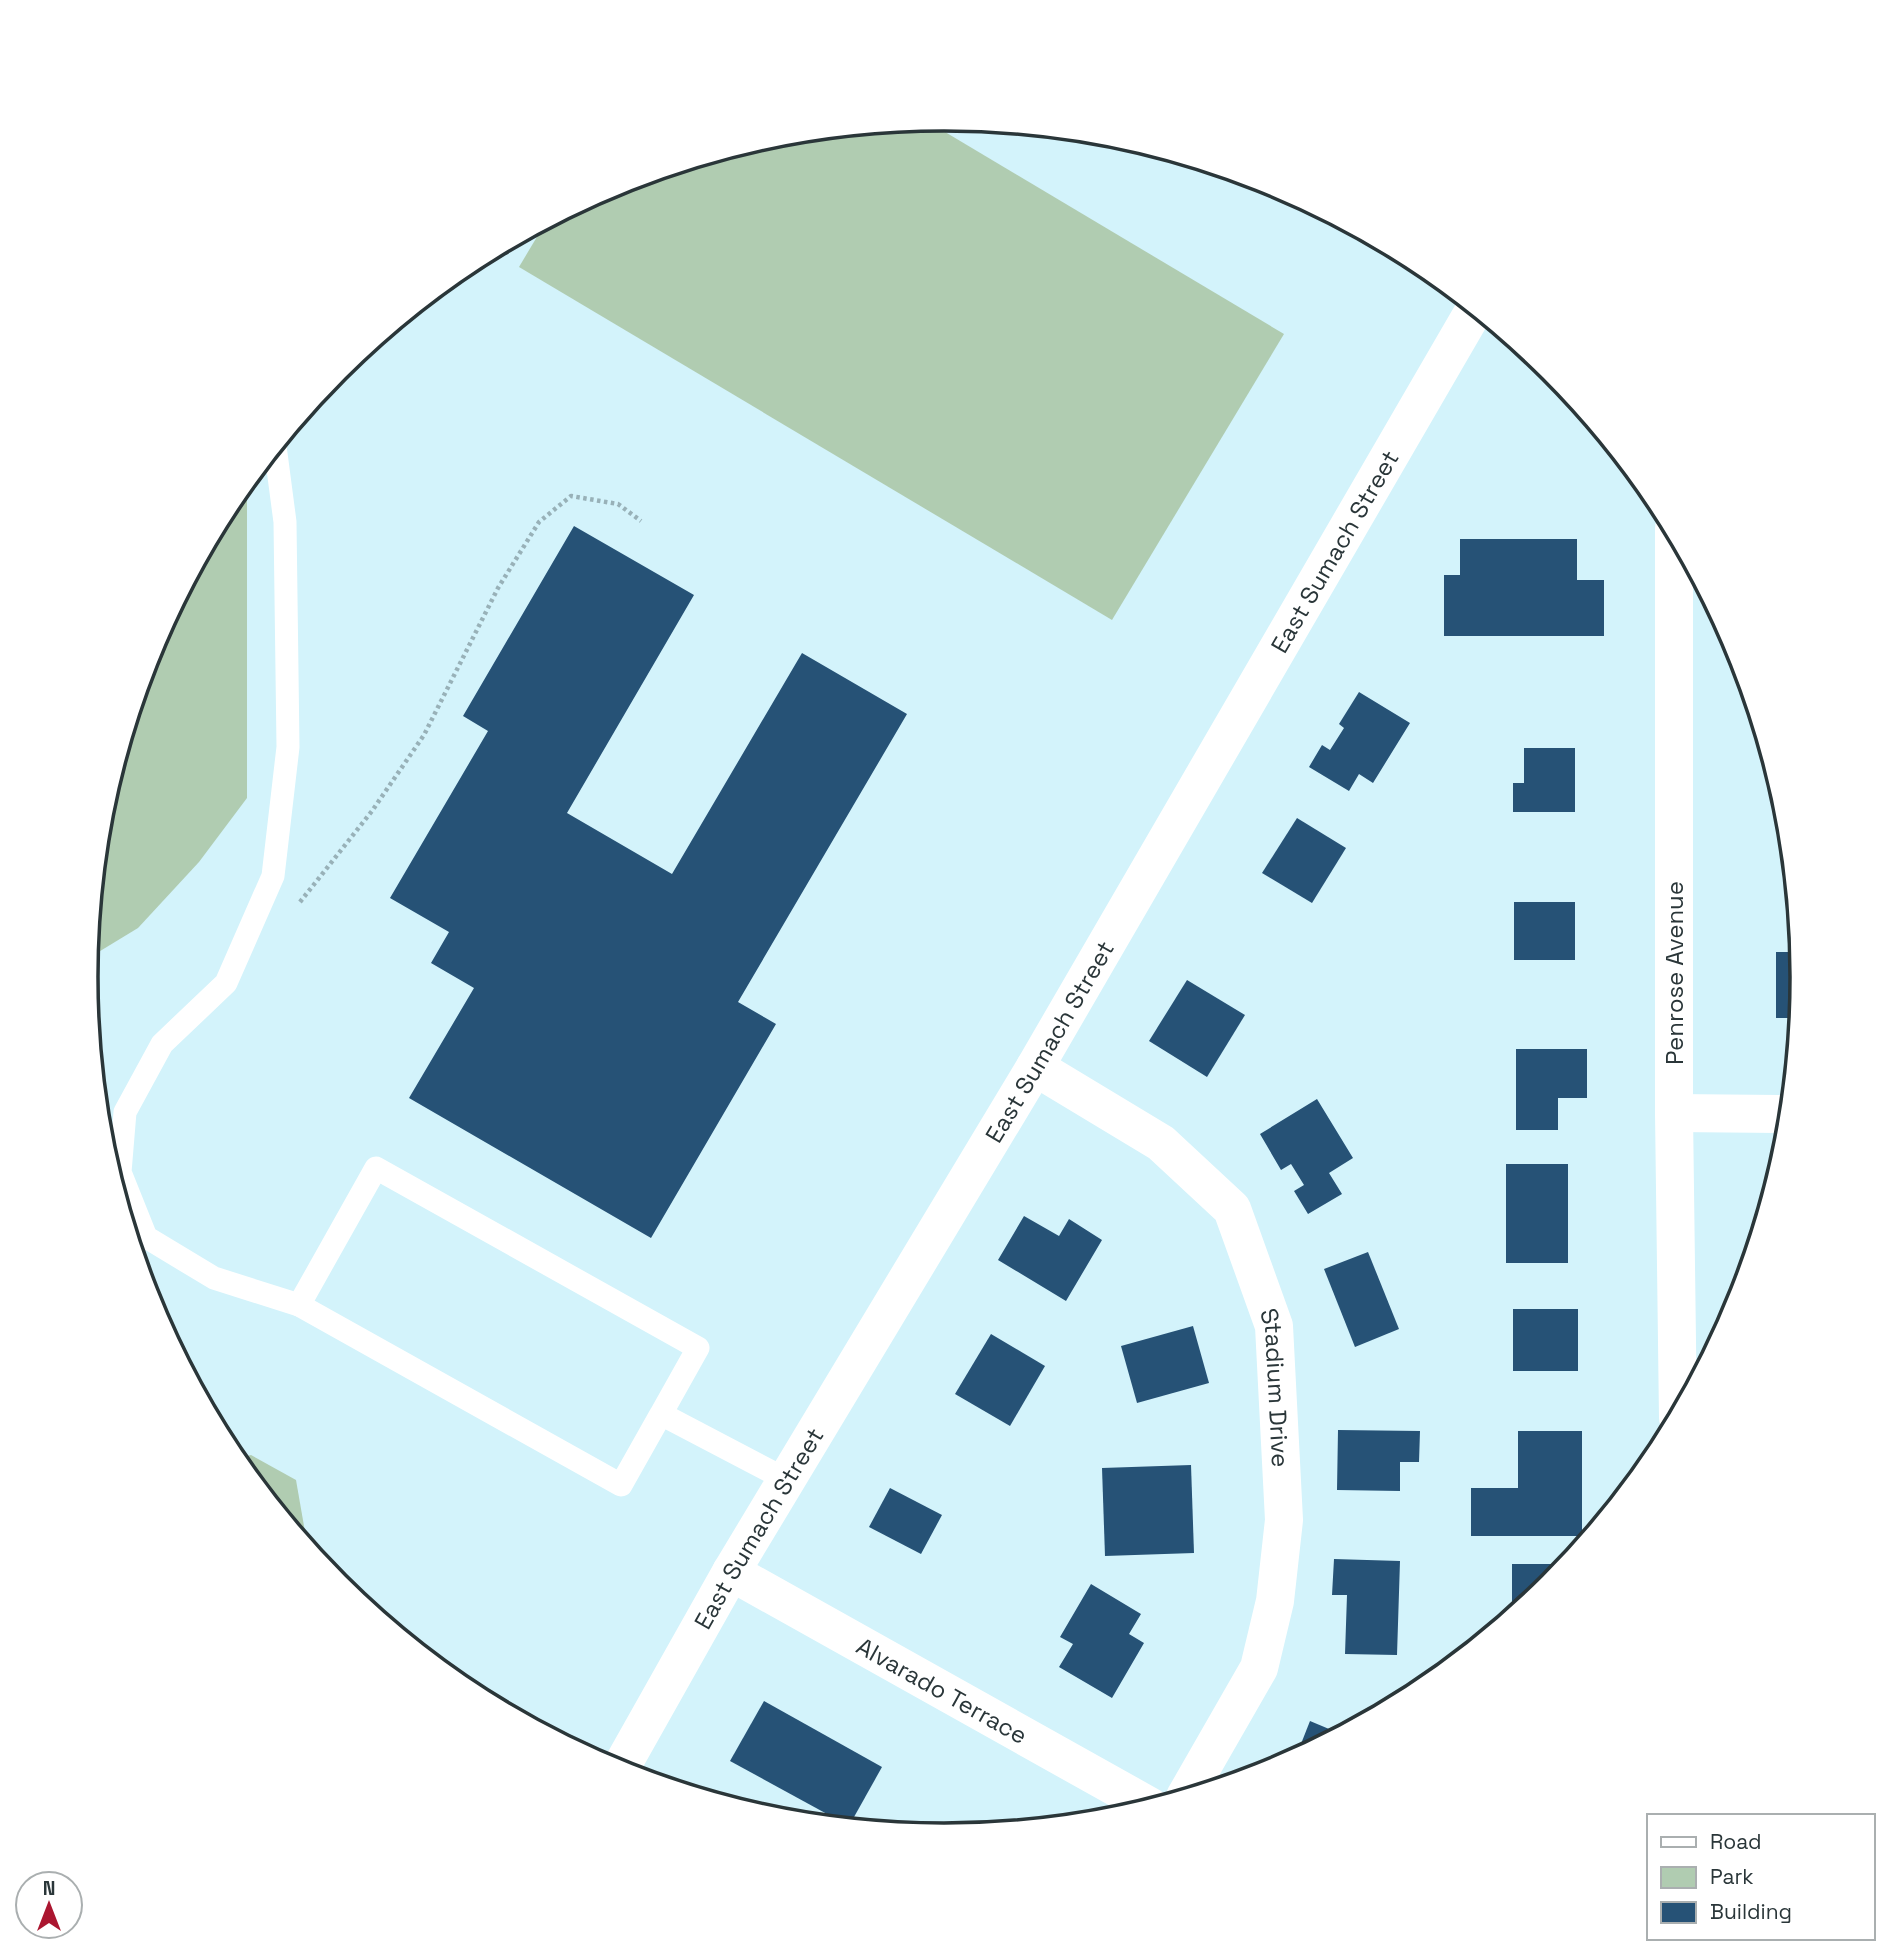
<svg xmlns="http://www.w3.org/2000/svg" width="1889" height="1954" viewBox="0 0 1889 1954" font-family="'Space Grotesk',sans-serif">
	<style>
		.green { fill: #b0ccb1 }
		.building { fill: #265276 }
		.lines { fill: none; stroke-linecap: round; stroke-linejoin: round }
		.path { stroke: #98b1b8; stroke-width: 4.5; stroke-dasharray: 3.5 3.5; stroke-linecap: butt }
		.lane { stroke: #fff; stroke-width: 23 }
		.street { stroke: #fff; stroke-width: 38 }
		.secondary { stroke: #fff; stroke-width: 38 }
		.labels { text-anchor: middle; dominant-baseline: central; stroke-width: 7; stroke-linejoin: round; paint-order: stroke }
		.street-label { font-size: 24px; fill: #2a3639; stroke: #fff }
		.rim { fill: none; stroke: #2a3639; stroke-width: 3.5 }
	</style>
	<rect width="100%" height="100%" fill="#d3f3fb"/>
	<g class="green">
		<polygon points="925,120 1284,334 1112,620 519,267 547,220 616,183 777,135"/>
		<polygon points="247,480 247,798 199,862 138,928 87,959 102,809 151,648 231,500"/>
		<polygon points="251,1455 296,1480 308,1549 235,1459"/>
	</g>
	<g class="building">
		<polygon points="574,526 694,595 567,813 672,874 802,653 907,714 738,1002 776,1024 651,1238 409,1098 474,988 431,963 449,932 390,898 488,731 463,716"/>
		<polygon points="1460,539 1577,539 1577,580 1604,580 1604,636 1444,636 1444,575 1460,575"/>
		<polygon points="1359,692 1410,723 1373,783 1359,774 1349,791 1309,767 1322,745 1330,750 1344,728 1339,724"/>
		<polygon points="1524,748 1575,748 1575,812 1513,812 1513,783 1524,783"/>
		<polygon points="1297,818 1346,848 1312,903 1262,873"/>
		<polygon points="1786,822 1788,822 1792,858 1786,858"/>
		<rect x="1514" y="902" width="61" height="58"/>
		<polygon points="1776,952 1801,952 1803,977 1799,1018 1776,1018"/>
		<polygon points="1187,980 1245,1015 1207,1077 1149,1041"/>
		<polygon points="1516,1049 1587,1049 1587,1098 1558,1098 1558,1130 1516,1130"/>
		<polygon points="1317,1099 1353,1158 1329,1173 1342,1194 1308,1214 1294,1191 1304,1185 1291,1164 1281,1170 1260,1134"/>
		<rect x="1506" y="1164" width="62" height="99"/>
		<polygon points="1024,1216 1059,1236 1069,1219 1102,1240 1066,1301 998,1260"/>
		<polygon points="1368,1252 1399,1329 1355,1347 1324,1269"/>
		<rect x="1513" y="1309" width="65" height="62"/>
		<polygon points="1193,1326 1209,1383 1137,1403 1121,1346"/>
		<polygon points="991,1334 1045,1366 1010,1426 955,1394"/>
		<polygon points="1338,1430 1420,1431 1419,1462 1400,1462 1400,1491 1337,1490"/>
		<polygon points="1518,1431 1582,1431 1582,1536 1471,1536 1471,1488 1518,1488"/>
		<polygon points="1191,1465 1194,1553 1105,1556 1102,1468"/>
		<polygon points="890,1488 942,1515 921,1554 869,1527"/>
		<polygon points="1334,1559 1400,1561 1397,1655 1345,1654 1347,1595 1332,1595"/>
		<polygon points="1512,1564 1568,1564 1551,1585 1512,1617"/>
		<polygon points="1091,1584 1141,1614 1129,1634 1144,1643 1112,1698 1059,1667 1073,1644 1060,1637"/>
		<polygon points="764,1701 882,1767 849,1826 730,1761"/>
		<polygon points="1310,1721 1341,1734 1295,1759"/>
	</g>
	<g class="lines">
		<polyline class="path" points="300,902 372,811 424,735 498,588 539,522 571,496 618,504 641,521"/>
		<g class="lane">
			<polyline points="275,446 285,522 288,747 273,876 226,983 162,1044 125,1112 120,1172 146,1237 214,1278 299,1305"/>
			<polyline points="661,1414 621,1485 299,1305 376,1168 698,1348 661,1414 787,1480"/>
		</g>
		<g class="street">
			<polyline points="1674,528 1674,1113 1678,1418"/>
			<path id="s1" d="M1035,1067L1161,1143L1232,1209L1274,1326L1284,1520L1275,1601L1259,1668L1185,1797"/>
			<polyline points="1674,1113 1790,1114"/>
			<path id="s2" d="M731,1572L1151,1807"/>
		</g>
		<path class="secondary" id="s3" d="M619,1771L731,1572L1035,1067L1476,307"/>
	</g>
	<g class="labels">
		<g class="street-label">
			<text stroke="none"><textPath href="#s3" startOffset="1414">East Sumach Street</textPath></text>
			<text transform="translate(1674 973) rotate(-90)">Penrose Avenue</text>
			<text stroke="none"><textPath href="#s3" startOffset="847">East Sumach Street</textPath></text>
			<text stroke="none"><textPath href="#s1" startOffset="430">Stadium Drive</textPath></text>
			<text stroke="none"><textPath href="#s3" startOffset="280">East Sumach Street</textPath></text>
			<text stroke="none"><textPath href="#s2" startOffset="242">Alvarado Terrace</textPath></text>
		</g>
	</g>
	<path d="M0 0H1889V1954H0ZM98 977a846 846 0 1 1 1692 0a846 846 0 1 1-1692 0Z" fill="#fff" fill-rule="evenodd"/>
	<path class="rim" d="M98 977a846 846 0 1 1 1692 0a846 846 0 1 1-1692 0Z"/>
	<rect x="1647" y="1814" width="228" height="126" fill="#ffffff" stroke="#aaafb0" stroke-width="2"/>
	<rect x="1661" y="1837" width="35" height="10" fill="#ffffff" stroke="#aaafb0" stroke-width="2"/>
	<text x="1710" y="1849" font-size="21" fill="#2a3639">Road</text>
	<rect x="1661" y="1867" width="35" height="21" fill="#b0ccb1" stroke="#aaafb0" stroke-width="2"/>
	<text x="1710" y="1884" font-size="21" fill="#2a3639">Park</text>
	<rect x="1661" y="1902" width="35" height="21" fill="#265276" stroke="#aaafb0" stroke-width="2"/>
	<text x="1710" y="1919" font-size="21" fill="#2a3639">Building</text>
	<g transform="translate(49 1905)"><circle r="33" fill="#ffffff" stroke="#aaafb0" stroke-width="2"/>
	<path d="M0-5L12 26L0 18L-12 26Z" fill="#ab1630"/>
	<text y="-10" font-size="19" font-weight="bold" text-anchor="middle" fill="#2a3639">N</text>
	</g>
</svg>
